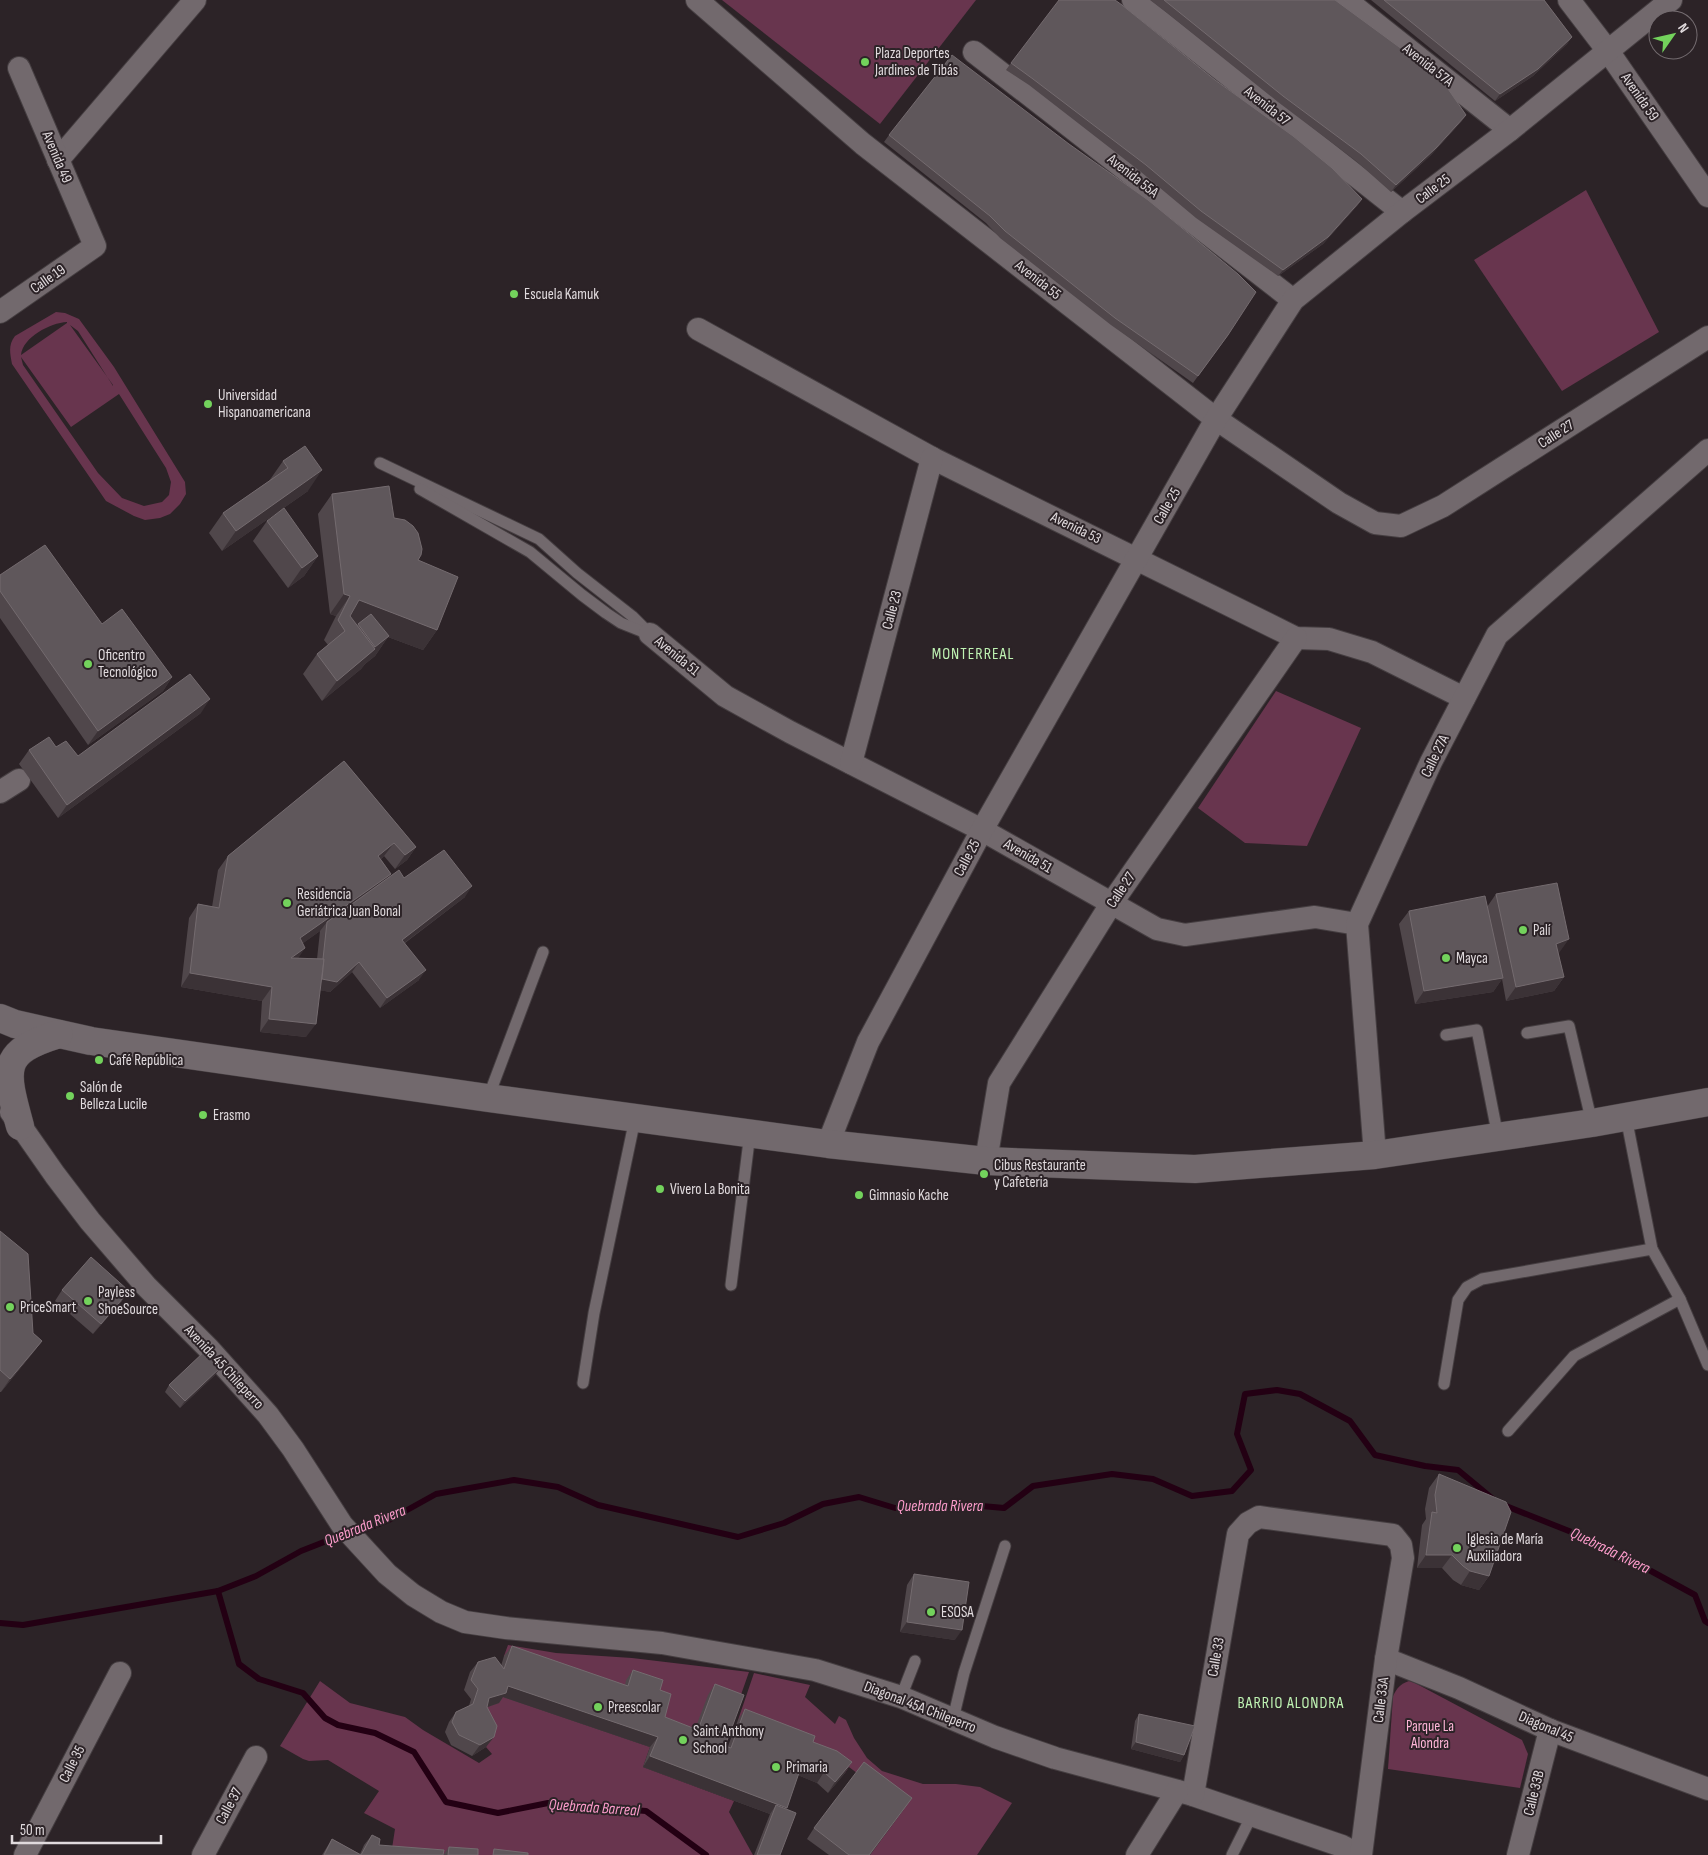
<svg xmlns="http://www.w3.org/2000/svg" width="1708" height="1855" viewBox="0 0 1708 1855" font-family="'Sofia Sans Condensed',sans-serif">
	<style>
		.green { fill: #68354e; fill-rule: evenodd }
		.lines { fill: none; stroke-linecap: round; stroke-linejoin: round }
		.stream { stroke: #230013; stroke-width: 6 }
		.lane-casing { stroke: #453e41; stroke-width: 13 }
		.street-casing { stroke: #453e41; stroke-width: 24 }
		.secondary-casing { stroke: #453e41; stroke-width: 29 }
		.lane { stroke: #72696d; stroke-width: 11 }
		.street { stroke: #72696d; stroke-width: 22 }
		.secondary { stroke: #72696d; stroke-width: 28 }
		.wall { fill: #50474b; fill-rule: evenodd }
		.shaded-wall { fill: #3b3236 }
		.building { fill: #5f575b; stroke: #746b6f }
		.poi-dot { fill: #73d25c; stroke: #2c2327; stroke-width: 2 }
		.labels { text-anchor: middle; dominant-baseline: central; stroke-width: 4; stroke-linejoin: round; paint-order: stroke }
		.poi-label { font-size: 15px; fill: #e0dadd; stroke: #2c2327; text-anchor: start }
		.street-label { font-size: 15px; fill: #e0dadd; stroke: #2c2327 }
		.park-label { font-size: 15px; fill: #feb5d7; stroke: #2c2327 }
		.neighbourhood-label { font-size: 16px; letter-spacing: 1px; fill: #bff3b3; stroke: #2c2327 }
		.water-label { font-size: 16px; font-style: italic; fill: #fc9ccb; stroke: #2c2327 }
	</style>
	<rect width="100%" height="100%" fill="#2c2327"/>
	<g class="green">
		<polygon points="722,0 976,0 880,124"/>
		<polygon points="1586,190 1659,332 1562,391 1474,260"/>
		<path d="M56,312L65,313L79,319L114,367L185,482L186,494L180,504L170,514L160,518L145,520L134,516L106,501L12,364C10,353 8,345 15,336ZM67,322V323L21,355C23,337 50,323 67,322ZM70,325L78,331L113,386V385ZM21,357L71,427L119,394L166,468L171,482L169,495L162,502L144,506L122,498L98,473L23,365Z"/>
		<polygon points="1276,691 1361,728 1307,846 1245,843 1198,808"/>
		<polygon points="508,1645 556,1653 632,1658 749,1672 737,1706 690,1740 621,1696 504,1656"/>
		<polygon points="754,1673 810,1685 805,1697 835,1724 839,1716 846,1720 854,1738 867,1758 882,1771 923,1784 956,1784 980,1787 1012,1803 977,1855 870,1855 904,1809 849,1767 845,1773 738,1720"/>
		<polygon points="320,1681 350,1703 405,1717 423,1730 479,1763 492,1754 486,1747 490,1736 482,1709 501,1696 650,1747 643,1767 734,1801 729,1812 753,1855 391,1855 395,1829 364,1813 379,1791 328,1760 309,1761 303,1759 280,1746"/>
		<path d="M1409,1681L1415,1683L1522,1740L1528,1754L1520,1788L1388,1769L1393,1696C1397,1688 1400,1684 1409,1681Z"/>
	</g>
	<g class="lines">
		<g class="stream">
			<polyline points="1501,1504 1584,1537 1614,1557 1651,1571 1695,1595 1705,1621 1708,1623"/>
			<polyline points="356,1533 391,1519 436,1494 514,1480 558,1487 598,1505 738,1537 784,1523 823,1504 859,1497 895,1508 971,1505 1004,1508 1033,1486 1112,1474 1153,1479 1192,1496 1232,1491 1251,1470 1237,1434 1245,1394 1277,1390 1300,1394 1350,1421 1375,1455 1425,1466 1458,1470 1493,1499"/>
			<polyline points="218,1591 239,1664 259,1679 303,1693 325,1718 338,1725 375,1733 414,1752 446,1802 498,1813 548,1803 646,1811 706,1855"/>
			<polyline points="0,1623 23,1625 218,1591 256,1576 301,1551 324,1542 346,1537"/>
		</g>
		<g class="lane-casing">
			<g id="lane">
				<polyline points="380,463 539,539 577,573 632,616 650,634"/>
				<polyline points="420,489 530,552 582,595 606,613 621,623 646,633"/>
				<polyline points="1527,1033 1569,1026 1592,1123"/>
				<polyline points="1446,1035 1477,1030 1498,1137"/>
				<polyline points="488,1098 543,952"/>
				<polyline points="1626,1117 1652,1249 1680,1299 1708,1365"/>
				<polyline points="731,1285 750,1133"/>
				<polyline points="583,1383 594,1313 635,1119"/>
				<polyline points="1444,1384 1458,1300 1467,1287 1482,1279 1652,1249"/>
				<polyline points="1508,1431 1574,1356 1680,1299"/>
				<polyline points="901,1697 915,1661"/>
				<polyline points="953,1719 964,1673 1005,1546"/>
				<polyline points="1232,1855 1252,1815"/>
			</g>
		</g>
		<g class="street-casing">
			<g id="street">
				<polyline points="697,0 863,144 1216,419 1339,503 1375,523 1401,526 1443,506 1708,337"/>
				<polyline points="1133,0 1402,212"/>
				<polyline points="1346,0 1510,130"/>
				<polyline points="1569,0 1608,51 1708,196"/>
				<polyline points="974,52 1293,300"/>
				<polyline points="58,160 195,0"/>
				<polyline points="0,312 95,246 19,68"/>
				<polyline points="698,329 932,458 1296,638 1329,639 1372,652 1464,698"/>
				<polyline points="650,634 725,696 790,732 982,830 1157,929 1185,935 1315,917 1357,924"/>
				<polyline points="851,763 932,458"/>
				<polyline points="0,792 19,780"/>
				<polyline points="11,1112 55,1175 90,1221 146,1286 209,1349 268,1415 293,1449 342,1525 387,1574 413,1595 441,1612 465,1622 506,1628 662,1643 815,1670 901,1697 995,1737 1055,1758 1193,1795 1342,1846 1360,1855"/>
				<polyline points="828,1144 868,1042 982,830 1216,419 1293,300 1402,212 1510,130 1671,0"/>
				<polyline points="1375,1155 1357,924 1431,762 1497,635 1708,450"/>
				<polyline points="986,1161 999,1083 1111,904 1296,638"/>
				<polyline points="1386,1659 1459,1688 1550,1730 1708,1789"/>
				<polyline points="1193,1795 1238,1534 1248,1523 1259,1517 1393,1535 1401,1545 1403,1558 1386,1659 1361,1855"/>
				<polyline points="25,1855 120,1673"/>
				<polyline points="203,1855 256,1757"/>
				<polyline points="1137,1855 1177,1791"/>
				<polyline points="1518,1855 1550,1730"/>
			</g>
		</g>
		<g class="secondary-casing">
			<g id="secondary">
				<polyline points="0,1018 15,1024 91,1041 488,1098 828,1144 986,1161 1195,1169 1375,1155 1592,1123 1708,1102"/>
				<path d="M20,1126C4,1068 0,1052 59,1034"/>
			</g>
		</g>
		<use href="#lane" class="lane"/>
		<use href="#street" class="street"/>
		<use href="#secondary" class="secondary"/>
	</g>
	<g class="wall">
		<polygon points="1150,0 1335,0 1466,115 1461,122 1431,155 1391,192 1356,161 1278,102 1167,13"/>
		<polygon points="1371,0 1544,0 1572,37 1567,44 1533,76 1495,101"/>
		<polygon points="1011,63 1362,199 1357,206 1323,244 1278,276 1196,218 1141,172 1029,85 1006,70"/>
		<polygon points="889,135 1228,335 1193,383 1111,325 1000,238 986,223 884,142"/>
		<polygon points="283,461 308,491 222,551 209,533 223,513 269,481"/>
		<polygon points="332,494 394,518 418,560 437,630 423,650 388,637 375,656 365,664 361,669 322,701 303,674 317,654 328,645 324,640 336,616 330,614 318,514"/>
		<polygon points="267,521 318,556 304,576 288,588 253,541"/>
		<polygon points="0,575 102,624 172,677 163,691 88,745 0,618"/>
		<polygon points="201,713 58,818 19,764 29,750 56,747 78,756"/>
		<path d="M344,761L416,847L407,860L395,869L384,856L381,859L391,874L389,877L404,878L465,897L405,943L419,980L380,1008L352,972L330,992L320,990L306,1037L260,1032L262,1001L181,987L189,918L198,904L212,907L218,870L228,856ZM320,931L317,959L298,958L303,943Z"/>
		<polygon points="1496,894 1559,953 1558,953 1564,977 1554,991 1506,1001 1502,979 1493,992 1415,1004 1399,924 1409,911 1487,907"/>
		<polygon points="0,1231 33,1333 42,1341 32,1354 1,1392 0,1392"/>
		<polygon points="62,1290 122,1301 93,1334 55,1301"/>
		<polygon points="220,1368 215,1375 180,1408 165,1392 169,1385"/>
		<polygon points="1439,1474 1489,1576 1479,1590 1461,1585 1453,1580 1442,1568 1417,1568 1422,1525 1426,1519 1425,1509 1429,1488"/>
		<polygon points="914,1574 955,1640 900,1632 907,1585"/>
		<polygon points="512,1646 625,1685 626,1680 633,1670 660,1690 665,1717 695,1729 708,1695 715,1684 725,1746 728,1746 738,1720 745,1709 813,1742 845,1773 828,1793 817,1783 798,1775 786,1809 780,1855 754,1855 770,1814 643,1767 650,1747 503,1697 499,1703 487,1707 486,1747 472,1756 451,1745 445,1732 449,1722 456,1712 469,1706 471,1699 464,1690 470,1672 478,1662 501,1666 504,1656"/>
		<polygon points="1139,1714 1184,1755 1180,1762 1131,1749 1135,1721"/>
		<polygon points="912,1798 870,1855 829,1855 807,1839 814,1828"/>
		<polygon points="372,1835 379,1845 444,1854 449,1847 478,1855 322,1855 332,1839 360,1854 364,1845"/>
	</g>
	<g class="shaded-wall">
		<polygon points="1572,37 1567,44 1533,76 1495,101 1500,94"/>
		<polygon points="1466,115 1461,122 1431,155 1391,192 1396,185"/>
		<polygon points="1362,199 1357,206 1323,244 1278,276 1283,270"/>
		<polygon points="322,470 308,491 222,551 236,531"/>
		<polygon points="318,556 304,576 288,588 302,568"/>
		<polygon points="344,594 350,596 336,616 330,614"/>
		<polygon points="359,600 437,630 423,650 388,637 375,656 365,664 361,669 322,701 337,681 372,652 375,647 388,637 345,620"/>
		<polygon points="172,677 163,691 88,745 98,731"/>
		<polygon points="210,699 201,713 58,818 67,805"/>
		<polygon points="394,843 384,856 368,869 378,856"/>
		<polygon points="416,847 407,860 395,869 405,855"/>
		<polygon points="391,874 382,888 327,922 320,931 291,952 300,938"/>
		<polygon points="472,886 465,897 395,950 402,940"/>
		<polygon points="1569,939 1559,953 1546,957 1556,944"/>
		<polygon points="305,948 296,962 291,958"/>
		<polygon points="359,962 352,972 330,992 313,989 320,979"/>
		<polygon points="426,970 419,980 380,1008 387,998"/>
		<polygon points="190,973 272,987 262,1001 181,987"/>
		<polygon points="1564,977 1554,991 1506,1001 1516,987"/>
		<polygon points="1503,978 1493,992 1415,1004 1424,991"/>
		<polygon points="269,1019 316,1024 306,1037 260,1032"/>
		<polygon points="129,1291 122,1301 93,1334 101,1324"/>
		<polygon points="42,1341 32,1354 1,1392 10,1379"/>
		<polygon points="220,1368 215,1375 180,1408 185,1401"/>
		<polygon points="1426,1555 1452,1555 1442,1568 1417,1568"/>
		<polygon points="1470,1571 1489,1576 1479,1590 1461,1585"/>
		<polygon points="907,1622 962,1630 955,1640 900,1632"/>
		<polygon points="508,1686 658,1737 650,1747 503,1697 499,1703 482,1709 489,1698"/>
		<polygon points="494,1737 486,1747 472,1756 480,1745"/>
		<polygon points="1136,1742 1184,1755 1180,1762 1131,1749"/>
		<polygon points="650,1756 787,1808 780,1818 776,1805 770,1814 643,1767"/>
		<polygon points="852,1762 845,1773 828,1793 835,1782"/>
		<polygon points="802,1764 824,1772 817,1783 795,1774"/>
	</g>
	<g class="building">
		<polygon points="1059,0 1115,0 1122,5 1215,80 1293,136 1332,168 1362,199 1328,237 1283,270 1201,211 1146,165 1033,79 1011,63"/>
		<polygon points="1164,0 1335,0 1425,66 1444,83 1466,115 1436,148 1396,185 1361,154 1283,96"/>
		<polygon points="1384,0 1544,0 1572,37 1538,69 1500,94"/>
		<polygon points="952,55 1069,144 1148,200 1238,274 1256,292 1228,335 1198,376 1115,318 1005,231 990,216 889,135"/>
		<polygon points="305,446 322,470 236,531 223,513 288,468 283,461"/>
		<polygon points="389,486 394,518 405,520 413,526 418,533 422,549 421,555 418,560 458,577 437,630 359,600 350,616 375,649 337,681 317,654 345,631 338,620 350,596 344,594 332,494"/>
		<polygon points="284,508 318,556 302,568 267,521"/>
		<polygon points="45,545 102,624 122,609 172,677 98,731 0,591 0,575"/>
		<polygon points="371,614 389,636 375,647 358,624"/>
		<polygon points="190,674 210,699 67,805 29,750 49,737 56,747 66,741 78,756"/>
		<polygon points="344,761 416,847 405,855 394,843 378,856 391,874 300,938 305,948 291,958 324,959 316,1024 269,1019 272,987 190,973 198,904 219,908 228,856"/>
		<polygon points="444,850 472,886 402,940 426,970 387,998 359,962 337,982 322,979 324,959 323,959 327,922 399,870 404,878"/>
		<polygon points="1557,883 1569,939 1556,944 1564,977 1516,987 1496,894"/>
		<polygon points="1485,896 1503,978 1424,991 1409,911"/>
		<polygon points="0,1231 28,1254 33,1333 42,1341 10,1379 0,1370"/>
		<polygon points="91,1257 129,1291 101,1324 62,1290"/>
		<polygon points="205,1351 220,1368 185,1401 169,1385"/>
		<polygon points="1439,1474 1506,1502 1511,1512 1489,1576 1470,1571 1463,1566 1452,1555 1426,1555 1432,1512 1437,1513 1435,1495"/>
		<polygon points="914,1574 969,1582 962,1630 907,1622"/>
		<polygon points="512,1646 628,1686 633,1670 663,1680 660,1690 671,1694 665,1717 698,1730 715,1684 744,1695 725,1746 731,1748 745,1709 815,1736 813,1742 837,1751 852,1762 835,1782 824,1772 802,1764 787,1808 650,1756 658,1737 508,1686 506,1693 489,1698 487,1707 497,1726 494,1737 480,1745 459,1735 452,1722 456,1712 473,1704 478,1689 471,1680 478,1662 495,1657 504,1669"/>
		<polygon points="1139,1714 1195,1726 1184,1755 1136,1742"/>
		<polygon points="864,1762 912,1798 869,1855 849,1855 814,1828"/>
		<polygon points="776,1805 796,1813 780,1855 757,1855"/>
		<polygon points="372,1835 380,1839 379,1845 444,1850 443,1855 324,1855 332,1839 361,1855"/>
		<polygon points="449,1847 478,1849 478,1855 448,1855"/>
		<polygon points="494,1849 528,1853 528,1855 493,1855"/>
	</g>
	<g class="poi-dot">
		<circle cx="865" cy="62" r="5"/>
		<circle cx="514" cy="294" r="5"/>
		<circle cx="208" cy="404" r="5"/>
		<circle cx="88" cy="664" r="5"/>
		<circle cx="287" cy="903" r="5"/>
		<circle cx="1523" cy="930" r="5"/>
		<circle cx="1446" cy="958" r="5"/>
		<circle cx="99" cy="1060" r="5"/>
		<circle cx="70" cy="1096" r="5"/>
		<circle cx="203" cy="1115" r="5"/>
		<circle cx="984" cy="1174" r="5"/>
		<circle cx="660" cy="1189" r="5"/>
		<circle cx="859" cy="1195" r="5"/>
		<circle cx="88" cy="1301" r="5"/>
		<circle cx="10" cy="1307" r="5"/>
		<circle cx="1457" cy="1548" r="5"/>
		<circle cx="931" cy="1612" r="5"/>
		<circle cx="598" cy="1707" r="5"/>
		<circle cx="683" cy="1740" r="5"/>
		<circle cx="776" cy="1767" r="5"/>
	</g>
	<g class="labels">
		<g class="poi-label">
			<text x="875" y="53">Plaza Deportes<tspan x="875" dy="17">Jardines de Tibás</tspan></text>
			<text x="524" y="294">Escuela Kamuk</text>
			<text x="218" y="395">Universidad<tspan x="218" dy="17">Hispanoamericana</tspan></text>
			<text x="98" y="655">Oficentro<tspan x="98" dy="17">Tecnológico</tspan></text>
			<text x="297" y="894">Residencia<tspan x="297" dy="17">Geriátrica Juan Bonal</tspan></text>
			<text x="1533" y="930">Palí</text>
			<text x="1456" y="958">Mayca</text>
			<text x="109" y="1060">Café República</text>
			<text x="80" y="1087">Salón de<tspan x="80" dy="17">Belleza Lucile</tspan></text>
			<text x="213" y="1115">Erasmo</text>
			<text x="994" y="1165">Cibus Restaurante<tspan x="994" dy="17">y Cafeteria</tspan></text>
			<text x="670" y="1189">Vivero La Bonita</text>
			<text x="869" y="1195">Gimnasio Kache</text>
			<text x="98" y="1292">Payless<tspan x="98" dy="17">ShoeSource</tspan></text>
			<text x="20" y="1307">PriceSmart</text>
			<text x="1467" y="1539">Iglesia de María<tspan x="1467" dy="17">Auxiliadora</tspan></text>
			<text x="941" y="1612">ESOSA</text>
			<text x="608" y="1707">Preescolar</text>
			<text x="693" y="1731">Saint Anthony<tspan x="693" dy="17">School</tspan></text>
			<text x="786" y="1767">Primaria</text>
		</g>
		<g class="street-label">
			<text transform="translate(1428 65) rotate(38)">Avenida 57A</text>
			<text transform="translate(1640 97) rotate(55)">Avenida 59</text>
			<text transform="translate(1267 106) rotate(38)">Avenida 57</text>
			<text transform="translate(57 157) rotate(67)">Avenida 49</text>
			<text transform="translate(1133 176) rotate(38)">Avenida 55A</text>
			<text transform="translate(1433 189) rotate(-37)">Calle 25</text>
			<text transform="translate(48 279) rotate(-35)">Calle 19</text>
			<text transform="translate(1038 280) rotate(38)">Avenida 55</text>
			<text transform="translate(1556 434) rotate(-33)">Calle 27</text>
			<text transform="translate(1167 506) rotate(-60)">Calle 25</text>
			<text transform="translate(1076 528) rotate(26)">Avenida 53</text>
			<text transform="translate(892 610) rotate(-75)">Calle 23</text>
			<text transform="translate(677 656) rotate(39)">Avenida 51</text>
			<text transform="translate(1435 756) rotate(-64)">Calle 27A</text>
			<text transform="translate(1028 856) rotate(30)">Avenida 51</text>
			<text transform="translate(967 858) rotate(-62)">Calle 25</text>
			<text transform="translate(1121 890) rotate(-56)">Calle 27</text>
			<text transform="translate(224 1367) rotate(47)">Avenida 45 Chileperro</text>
			<text transform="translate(1216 1657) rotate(-80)">Calle 33</text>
			<text transform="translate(1381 1700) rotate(-83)">Calle 33A</text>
			<text transform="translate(920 1707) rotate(21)">Diagonal 45A Chileperro</text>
			<text transform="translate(1546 1727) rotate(23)">Diagonal 45</text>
			<text transform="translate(72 1764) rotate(-63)">Calle 35</text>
			<text transform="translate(1534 1793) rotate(-76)">Calle 33B</text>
			<text transform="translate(229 1806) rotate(-62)">Calle 37</text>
		</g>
		<g class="park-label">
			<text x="1430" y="1726">Parque La<tspan x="1430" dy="17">Alondra</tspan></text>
		</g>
		<g class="neighbourhood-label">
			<text x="973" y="654">MONTERREAL</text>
			<text x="1291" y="1703">BARRIO ALONDRA</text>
		</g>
		<g class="water-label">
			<text x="940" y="1506">Quebrada Rivera</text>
			<text transform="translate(365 1526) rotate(-22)">Quebrada Rivera</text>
			<text transform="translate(1610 1551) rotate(26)">Quebrada Rivera</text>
			<text transform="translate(594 1808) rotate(4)">Quebrada Barreal</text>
		</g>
	</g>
	<g transform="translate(1673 35) rotate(56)"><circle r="24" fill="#2c2327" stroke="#746c70"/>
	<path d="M0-4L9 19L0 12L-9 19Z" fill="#73d25c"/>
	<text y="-8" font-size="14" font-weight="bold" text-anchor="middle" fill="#e0dadd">N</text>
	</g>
	<path d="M12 1835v8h149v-8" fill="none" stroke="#e0dadd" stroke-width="2.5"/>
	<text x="20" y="1835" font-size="15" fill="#e0dadd" stroke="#2c2327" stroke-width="4" paint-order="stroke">50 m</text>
</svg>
